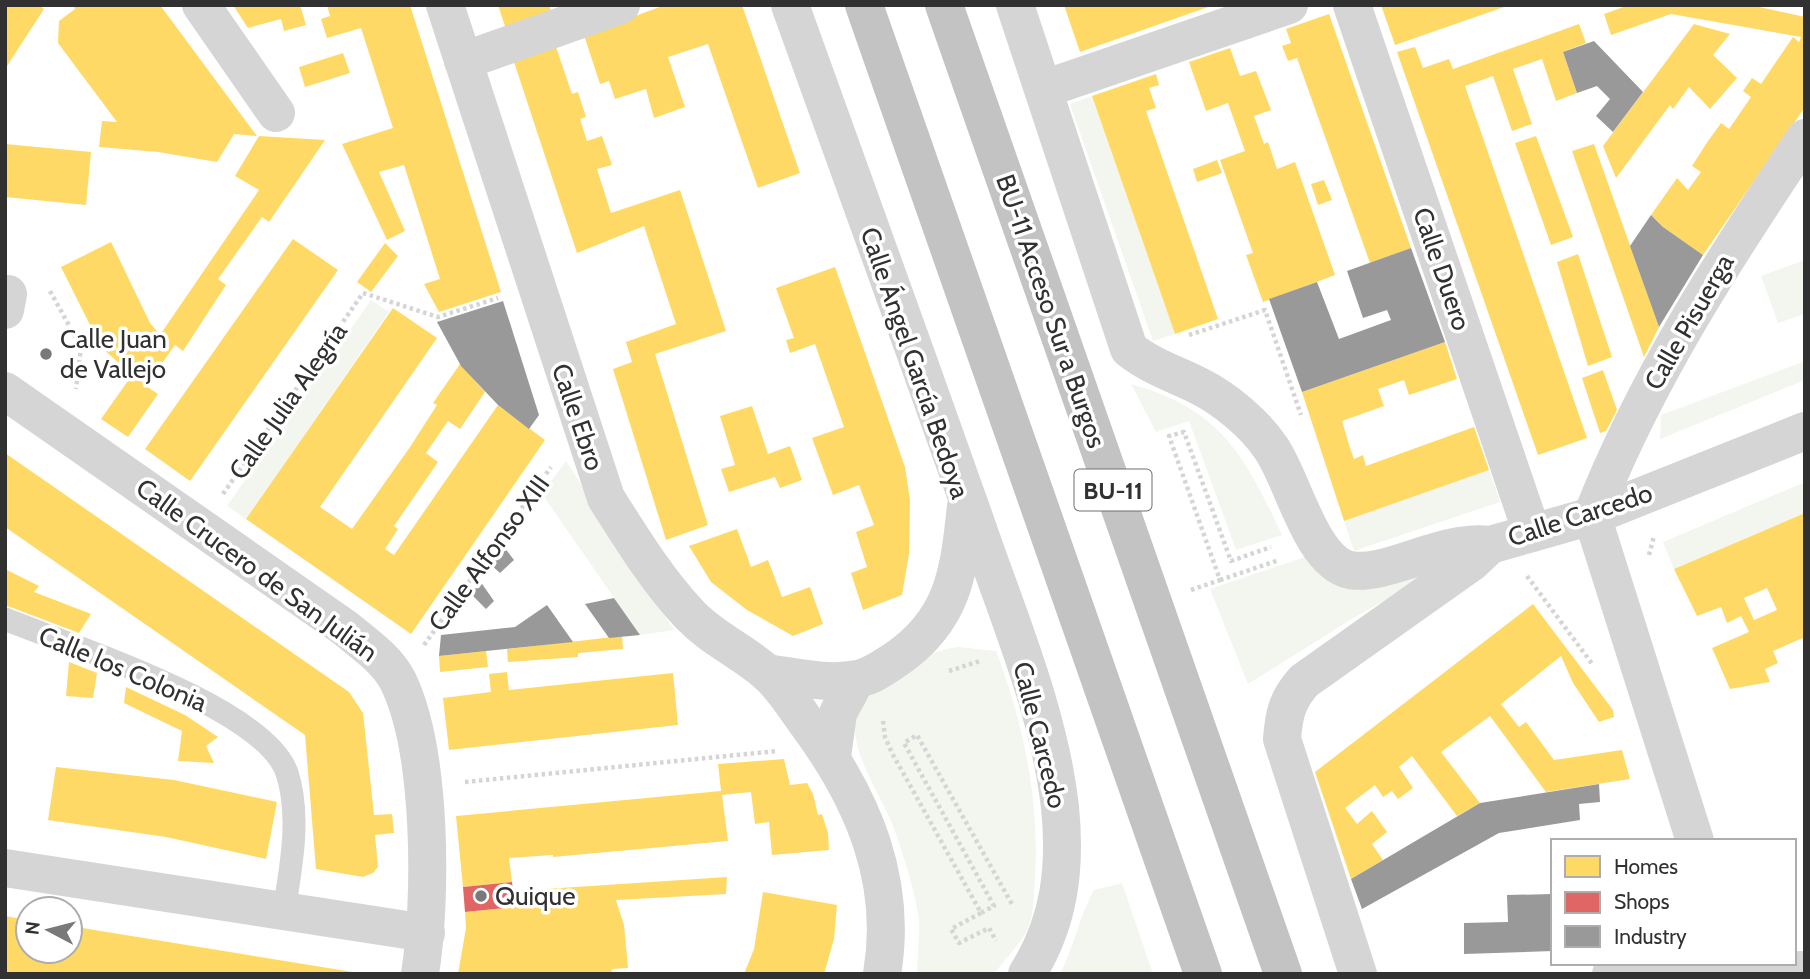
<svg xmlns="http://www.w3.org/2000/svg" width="1810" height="979" viewBox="0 0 1810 979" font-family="Cabin,sans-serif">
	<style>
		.green { fill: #f2f6ee }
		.homes { fill: #ffd966; fill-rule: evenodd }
		.shops { fill: #e06666 }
		.industry { fill: #999 }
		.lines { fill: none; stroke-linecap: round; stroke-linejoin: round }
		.path { stroke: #d5d5d5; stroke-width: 4.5; stroke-dasharray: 3.5 3.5; stroke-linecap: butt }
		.service { stroke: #d5d5d5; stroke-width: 23 }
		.minor { stroke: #d5d5d5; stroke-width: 38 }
		.motorway { stroke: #c3c3c3; stroke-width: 38 }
		.poi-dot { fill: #797979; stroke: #fff; stroke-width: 2.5 }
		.labels { text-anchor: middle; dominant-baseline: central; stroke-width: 7; stroke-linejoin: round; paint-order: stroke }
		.shield { fill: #fff; stroke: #6f6f6f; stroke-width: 2 }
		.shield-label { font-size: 24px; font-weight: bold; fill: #313131 }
		.street-label { font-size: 26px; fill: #313131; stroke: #fff }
		.poi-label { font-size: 26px; fill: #313131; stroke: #fff; text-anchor: start }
	</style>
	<rect width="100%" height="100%" fill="#fff"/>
	<g class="green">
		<polygon points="1092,96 1175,334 1153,341 1070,104"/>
		<polygon points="1805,260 1805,314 1778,323 1761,276"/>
		<polygon points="371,300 389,312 246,519 227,506"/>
		<polygon points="1805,361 1805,380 1660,439 1661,415"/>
		<path d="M1131,384C1221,409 1245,456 1282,535L1236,550L1189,421L1156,432Z"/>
		<polygon points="566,461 674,630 640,635 542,494"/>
		<polygon points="1489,470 1500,502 1354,551 1344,521"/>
		<polygon points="1805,482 1805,513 1674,569 1663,542"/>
		<polygon points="1308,556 1462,557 1355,617 1248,684 1210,589"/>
		<path d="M958,647L996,651C1023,722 1040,801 1035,878C1034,893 1034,911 1029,926C1022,943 1005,959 994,974H917C917,956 920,937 919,920C916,894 902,851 893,826C877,786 853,760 854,715C878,684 918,652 958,647Z"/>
		<path d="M1122,883L1153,974H1060C1074,947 1079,917 1094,890Z"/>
	</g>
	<g class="homes">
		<polygon points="5,5 39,5 44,9 5,69"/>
		<polygon points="73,5 160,5 257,136 234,134 217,162 158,152 99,147 102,121 117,122 58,43 59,21 75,9"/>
		<polygon points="233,5 300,5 306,25 284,31 281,19 248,28"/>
		<polygon points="327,5 410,5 501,292 439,312 424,284 440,279 404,165 379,172 405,231 387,240 342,144 393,128 361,28 327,38 321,19 330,16"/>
		<polygon points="498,5 549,5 552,13 506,29"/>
		<polygon points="665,5 742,5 800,173 758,188 708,44 668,57 685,107 654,118 646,89 615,99 609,81 600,84 584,35"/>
		<polygon points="1064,5 1211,5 1211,6 1080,52"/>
		<polygon points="1381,5 1507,5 1507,6 1395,45"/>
		<polygon points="1629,5 1750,5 1805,17 1805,107 1703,255 1663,227 1651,215 1677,178 1688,190 1701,172 1692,166 1706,144 1721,123 1729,129 1751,97 1743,91 1752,78 1761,84 1793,37 1799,42 1801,37 1671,14 1611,35 1604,14"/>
		<polygon points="1329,14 1411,248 1370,263 1297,58 1288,61 1282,46 1291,43 1286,29"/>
		<polygon points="1579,24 1586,43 1563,52 1577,93 1556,101 1542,59 1513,69 1532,124 1512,131 1493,76 1465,86 1587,438 1538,455 1397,52 1415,47 1423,68 1449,59 1453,69"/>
		<polygon points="1694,24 1730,34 1713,55 1737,78 1710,109 1689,87 1673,109 1670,105 1616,178 1603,146"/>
		<polygon points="555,44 572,94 578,92 586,117 580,119 587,141 602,136 612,165 597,169 611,213 680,190 726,331 655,354 708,525 666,540 613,369 632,362 626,342 676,324 644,226 577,253 513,59"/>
		<polygon points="1230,48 1240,76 1256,71 1271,110 1254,116 1264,144 1268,142 1277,169 1295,162 1335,275 1263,302 1246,255 1253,253 1220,160 1245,151 1228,103 1206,111 1189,62"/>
		<polygon points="343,53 350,73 305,87 299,67"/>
		<polygon points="1156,74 1159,85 1149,88 1156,108 1146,111 1218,319 1175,334 1092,96"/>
		<polygon points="259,136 325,140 269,222 262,217 218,279 226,285 183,351 175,345 146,386 158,394 128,437 101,419 132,375 101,347 61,267 111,242 150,323 160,335 259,190 235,176"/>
		<polygon points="1536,136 1573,237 1551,245 1515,143"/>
		<polygon points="5,144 91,152 86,205 5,197"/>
		<polygon points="1594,144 1659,327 1644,357 1572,151"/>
		<polygon points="1217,160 1222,173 1197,182 1193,169"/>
		<polygon points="1324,180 1332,200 1318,205 1311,184"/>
		<polygon points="293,239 338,270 190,481 145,449"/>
		<polygon points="385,243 398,256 371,292 357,282"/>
		<polygon points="1578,254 1612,357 1588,366 1557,262"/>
		<polygon points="835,267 905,467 910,500 909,554 902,595 863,610 851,573 867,567 856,532 874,525 859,485 833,495 812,438 844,427 815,344 790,353 786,340 794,338 776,288"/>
		<polygon points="393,308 437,338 320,507 352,529 410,447 437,405 433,403 460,364 485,392 460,429 448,421 426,453 438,462 394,526 398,529 385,549 394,555 498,405 545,440 411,634 246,519"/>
		<polygon points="1445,342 1457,379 1409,395 1404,380 1378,389 1384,406 1342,421 1350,448 1354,459 1363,455 1366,466 1474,427 1489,470 1344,521 1302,392"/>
		<polygon points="1603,370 1617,410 1606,431 1600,433 1582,378"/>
		<polygon points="752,406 768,454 790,446 802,480 780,488 775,477 729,492 721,469 735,465 720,416"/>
		<polygon points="5,453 349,692 363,713 374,815 392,814 394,833 375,835 378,867 373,873 363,877 316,869 305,735 5,527"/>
		<path d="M1805,513V637L1773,651L1778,663L1765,669L1770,682L1730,689L1712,648L1749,632L1741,616L1727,623L1721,607L1697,616L1674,569ZM1767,588L1777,610L1754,620L1744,598Z"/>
		<polygon points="737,529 751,567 768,560 782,597 810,587 823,624 793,636 747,610 711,582 689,546"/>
		<polygon points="5,569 39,586 34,592 91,614 79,633 5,605"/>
		<polygon points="1533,604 1613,710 1614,717 1599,722 1573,683 1561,656 1501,704 1519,727 1526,722 1554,760 1622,750 1630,779 1546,792 1490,716 1441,752 1480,803 1457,816 1412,756 1399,767 1413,788 1398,799 1392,791 1383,797 1375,785 1345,808 1357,824 1372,811 1387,832 1372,844 1383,860 1351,879 1315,772"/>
		<polygon points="622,636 623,649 578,653 578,657 508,662 507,649"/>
		<polygon points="486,651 488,667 440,672 439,656"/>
		<polygon points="69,662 97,673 93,698 66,696"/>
		<polygon points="507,672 509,690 673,673 678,725 449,750 443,698 491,692 489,674"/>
		<polygon points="126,687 185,715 218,737 206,746 214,763 178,761 182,731 124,703"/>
		<polygon points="784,759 790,785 807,783 813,794 818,815 822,814 828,833 829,850 772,855 769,822 755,824 751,792 722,795 728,841 553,857 553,855 509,858 512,882 463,887 456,816 721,791 718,764"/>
		<polygon points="56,767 174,780 277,802 266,859 166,837 48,820"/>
		<polygon points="727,877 726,894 616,900 624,925 628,968 612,969 611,974 458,974 466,928 465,912 532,905 530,890"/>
		<polygon points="763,892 837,905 834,939 824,974 744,974 754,949"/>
		<polygon points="5,916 28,920 28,951 70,951 70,926 365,974 5,974"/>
	</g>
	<polygon class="shops" points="512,882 515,907 465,912 463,887"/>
	<g class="industry">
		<polygon points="1594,41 1643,92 1613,132 1596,116 1610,99 1597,86 1577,93 1563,52"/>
		<polygon points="1651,215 1663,227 1703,255 1659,327 1630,246"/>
		<polygon points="1411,248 1445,342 1302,392 1269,299 1317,282 1339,339 1391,320 1387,310 1363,318 1347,271"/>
		<polygon points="503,301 539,415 529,429 498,405 461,366 437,322"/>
		<polygon points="504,547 514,560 500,573 491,565"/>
		<polygon points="480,581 494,601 486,609 471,594"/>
		<polygon points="614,598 640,635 609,638 585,604"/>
		<polygon points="547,605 573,642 439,656 441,635 515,627"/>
		<polygon points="1599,784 1600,802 1579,804 1580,820 1499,833 1362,909 1351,879 1480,803"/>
		<polygon points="1553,894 1553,951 1464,954 1464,923 1508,922 1507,895"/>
	</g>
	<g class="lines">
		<g class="path">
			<polyline points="50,291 81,347 76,389"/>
			<polyline points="1189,335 1265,310 1301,415"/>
			<polyline points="223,494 363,293 438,317 498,298"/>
			<polyline points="1649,555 1654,536"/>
			<polyline points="1527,576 1593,665"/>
			<polyline points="1220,580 1279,560"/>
			<polyline points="1191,590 1220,580 1169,436 1184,432 1231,561 1271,547"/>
			<polyline points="424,645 551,467"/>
			<polyline points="949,671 980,661"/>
			<polyline points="883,721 885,737 892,753 981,913 994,906 904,743 917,735 1013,906"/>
			<polyline points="465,782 777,751"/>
			<polyline points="981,913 951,929 959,943 989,928 996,941"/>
		</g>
		<path class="service" d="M5,619C68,645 265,707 287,773C301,816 291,867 284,911"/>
		<g class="minor">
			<polyline points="201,5 276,113"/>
			<path d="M445,5L606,498C632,539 657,580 690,615C713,639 742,651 766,672C783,686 796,709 809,726C863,800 898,881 882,974"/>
			<path d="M790,5C852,178 915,350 976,523C1007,614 1049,710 1060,807C1066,867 1060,922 1027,974"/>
			<path d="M1015,5L1129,349C1150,366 1175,374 1199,386C1225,399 1255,424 1271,448C1293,479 1310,561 1350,570C1386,577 1442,539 1490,545"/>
			<polyline points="1352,5 1532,533"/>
			<polyline points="463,61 621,5"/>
			<polyline points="1044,89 1289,5"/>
			<polyline points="5,310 8,294"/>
			<path d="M5,391L345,628C363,643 387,659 398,681C432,751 432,898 420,974"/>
			<path d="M1592,516C1645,380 1724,259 1805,138"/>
			<polyline points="1592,516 1695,841"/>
			<path d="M767,673C796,677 828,685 858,679C872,676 883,668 895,660C954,620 959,572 966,506"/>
			<polyline points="832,757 838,713 856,680"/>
			<polyline points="5,868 426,933"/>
			<path d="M1358,974L1282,739C1284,714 1287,700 1304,681L1472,562L1490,545L1592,516L1805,431"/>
			<polyline points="1611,974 1805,970"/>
		</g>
		<g class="motorway">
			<polyline points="864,5 1203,974"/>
			<polyline points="944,5 1283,974"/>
		</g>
	</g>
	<g class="poi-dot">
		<circle cx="46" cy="354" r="7"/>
		<circle cx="481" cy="896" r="7"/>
	</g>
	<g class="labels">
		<rect class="shield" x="1074.5" y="469.5" width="77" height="41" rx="5"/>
		<g class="shield-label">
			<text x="1113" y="490">BU-11</text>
		</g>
		<g class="street-label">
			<text transform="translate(1442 269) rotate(71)">Calle Duero</text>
			<text transform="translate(1051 311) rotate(71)">BU-11 Acceso Sur a Burgos</text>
			<text transform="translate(1689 322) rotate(-60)">Calle Pisuerga</text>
			<text transform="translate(915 363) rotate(71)">Calle Ángel García Bedoya</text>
			<text transform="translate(288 401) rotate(-55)">Calle Julia Alegría</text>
			<text transform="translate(578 417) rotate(71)">Calle Ebro</text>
			<text transform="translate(1580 515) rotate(-18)">Calle Carcedo</text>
			<text transform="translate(489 553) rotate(-54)">Calle Alfonso XIII</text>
			<text transform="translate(257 570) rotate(36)">Calle Crucero de San Julián</text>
			<text transform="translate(123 669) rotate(23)">Calle los Colonia</text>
			<text transform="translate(1040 735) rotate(76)">Calle Carcedo</text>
		</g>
		<g class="poi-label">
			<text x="60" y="339">Calle Juan<tspan x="60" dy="30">de Vallejo</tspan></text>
			<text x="495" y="896">Quique</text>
		</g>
	</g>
	<rect width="1810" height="979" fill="none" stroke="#313131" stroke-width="14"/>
	<rect x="1551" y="839" width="245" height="126" fill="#ffffff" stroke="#adadad" stroke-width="2"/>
	<rect x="1565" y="856" width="35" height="21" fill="#ffd966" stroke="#adadad" stroke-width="2"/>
	<text x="1614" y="874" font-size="21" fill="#313131">Homes</text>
	<rect x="1565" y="892" width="35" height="21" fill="#e06666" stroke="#adadad" stroke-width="2"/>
	<text x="1614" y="909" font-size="21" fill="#313131">Shops</text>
	<rect x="1565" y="926" width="35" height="21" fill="#999999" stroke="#adadad" stroke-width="2"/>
	<text x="1614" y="944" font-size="21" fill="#313131">Industry</text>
	<g transform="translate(49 930) rotate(277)"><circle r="33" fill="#ffffff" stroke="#adadad" stroke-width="2"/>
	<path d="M0-5L12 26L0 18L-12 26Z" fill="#797979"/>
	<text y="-10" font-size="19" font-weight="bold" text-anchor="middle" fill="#313131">N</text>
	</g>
</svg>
